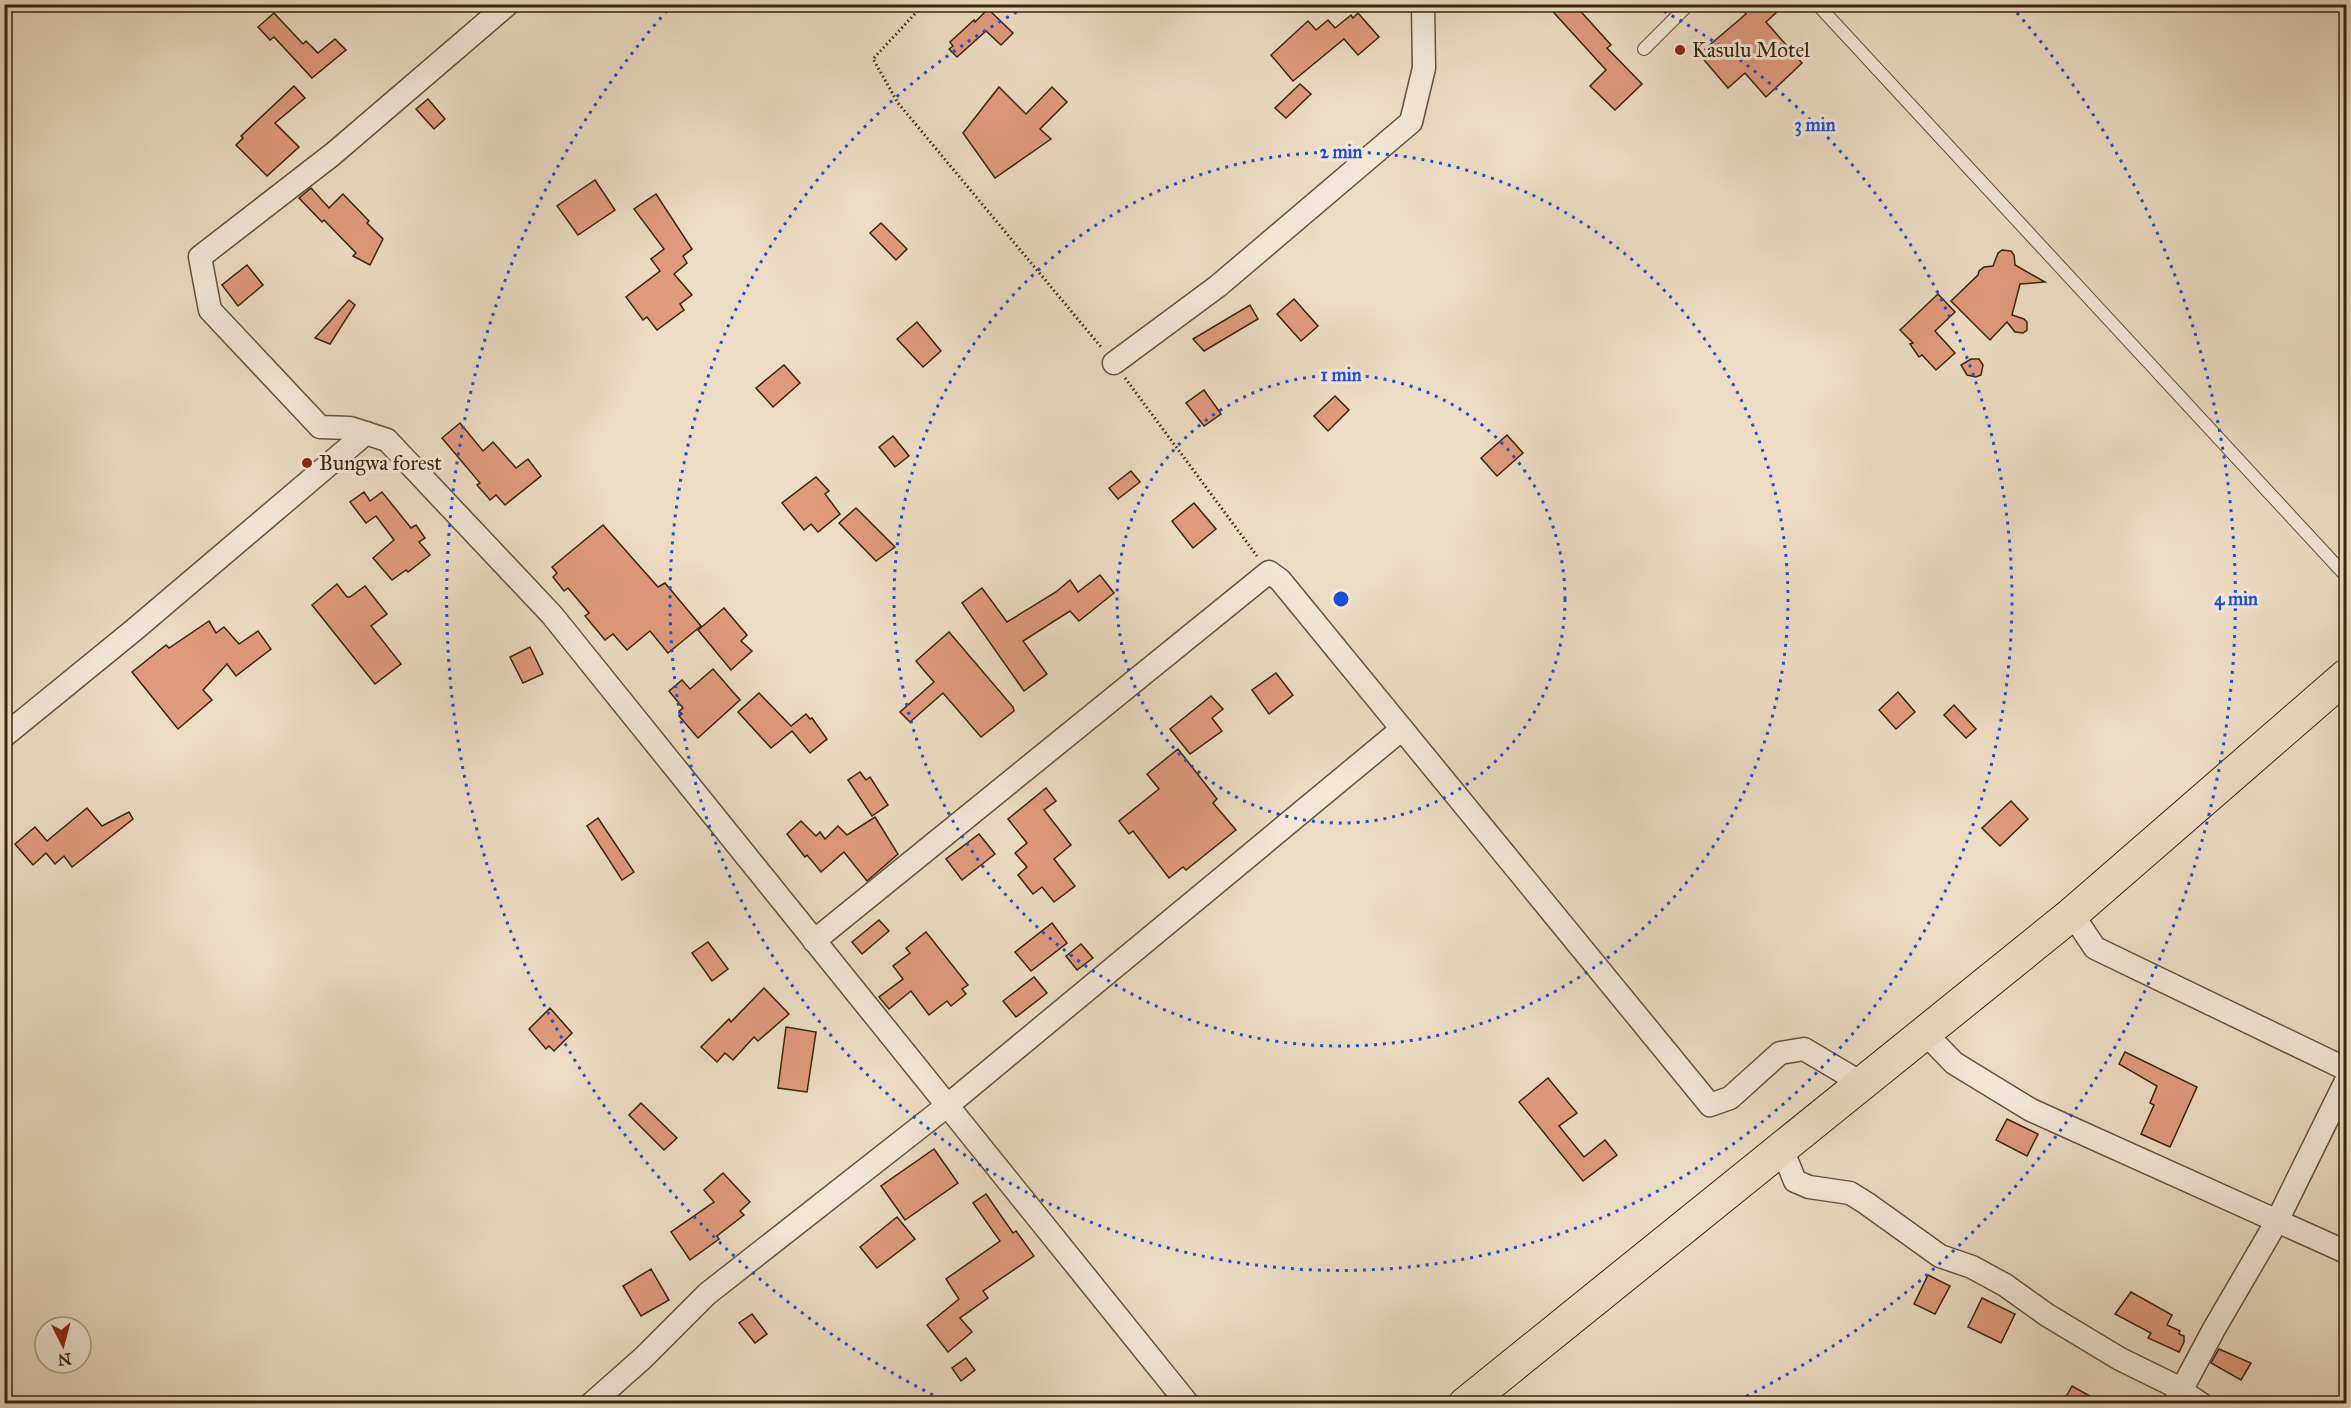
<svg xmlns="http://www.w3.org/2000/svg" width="2351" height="1408" viewBox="0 0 2351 1408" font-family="'IM FELL Great Primer',serif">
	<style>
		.building { fill: #e09a7c; stroke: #39240a; stroke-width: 1.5 }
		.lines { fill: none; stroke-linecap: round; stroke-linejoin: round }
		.service-casing { stroke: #665238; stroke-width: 14 }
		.minor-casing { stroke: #665238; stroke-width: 25 }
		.trunk-casing { stroke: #39240a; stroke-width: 35 }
		.path { stroke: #39240a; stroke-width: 3; stroke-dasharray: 1.5 3; stroke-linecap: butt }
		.service { stroke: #f3e8d8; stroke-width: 12 }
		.minor { stroke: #f3e8d8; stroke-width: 22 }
		.trunk { stroke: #ecdcc3; stroke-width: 33 }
		.ring { fill: none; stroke: #1d4ed8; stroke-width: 3; stroke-dasharray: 3 6 }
		.poi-dot { fill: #8f2418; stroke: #f3e8d8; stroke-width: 2 }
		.labels { text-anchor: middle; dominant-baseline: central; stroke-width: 6; stroke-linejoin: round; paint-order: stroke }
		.poi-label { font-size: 21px; fill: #39240a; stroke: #f3e8d8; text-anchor: start }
		.centre { fill: #1d4ed8; stroke: #f3e8d8; stroke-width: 3 }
		.ring-label { font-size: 18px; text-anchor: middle; font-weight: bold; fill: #1d4ed8; stroke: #f3e8d8; stroke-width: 6; stroke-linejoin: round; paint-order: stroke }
	</style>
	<rect width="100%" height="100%" fill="#ecdcc3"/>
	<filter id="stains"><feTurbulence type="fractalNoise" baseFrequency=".00333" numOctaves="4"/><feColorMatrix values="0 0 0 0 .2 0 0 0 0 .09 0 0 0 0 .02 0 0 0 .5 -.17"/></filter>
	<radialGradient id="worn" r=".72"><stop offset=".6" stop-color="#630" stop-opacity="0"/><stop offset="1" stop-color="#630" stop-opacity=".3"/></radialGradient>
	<g class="building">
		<polygon points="1546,4 1574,4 1611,45 1607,48 1642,84 1615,110 1590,86 1606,70"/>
		<polygon points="1738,4 1771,4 1777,12 1766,22 1802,63 1766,97 1745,73 1728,88 1699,54 1746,14"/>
		<polygon points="988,9 1013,33 1001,45 986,31 957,57 949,49 953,46 950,42 974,20 975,22"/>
		<polygon points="274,13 303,44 306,41 318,53 335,39 346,50 312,78 274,37 270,40 258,27"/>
		<polygon points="1358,13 1379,37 1358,55 1344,39 1293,81 1271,55 1308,21 1316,30 1328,20 1335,28 1351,15 1353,18"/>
		<polygon points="1300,84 1311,94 1286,118 1275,108"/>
		<polygon points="294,86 305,98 275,123 299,147 267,176 236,145 243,138 241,136"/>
		<polygon points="999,87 1026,114 1052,87 1067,102 1040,129 1051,139 995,178 963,133"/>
		<polygon points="428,99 445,119 434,129 416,109"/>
		<polygon points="595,180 615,210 578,235 557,206"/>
		<polygon points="311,188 329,208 343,194 369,221 367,223 383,239 370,265 353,256 356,253 324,220 322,222 299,198"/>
		<polygon points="656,194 692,249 683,256 687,263 674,274 692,295 680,304 684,310 657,330 647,317 643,320 626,297 660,271 651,259 664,249 634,209"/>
		<polygon points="881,223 907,249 896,260 870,233"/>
		<polygon points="2002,250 2011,251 2014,255 2015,265 2045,282 2020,284 2012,315 2024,319 2027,322 2027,330 2023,333 2015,332 2007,322 1990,340 1951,301 1978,275 1979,271 1984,267 1993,266 1998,253"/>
		<polygon points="247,265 263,285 238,306 222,285"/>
		<polygon points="1938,294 1955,312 1935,331 1955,353 1936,370 1922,355 1919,357 1910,344 1913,343 1900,330"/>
		<polygon points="1294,299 1318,326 1301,341 1277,314"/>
		<polygon points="349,300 355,305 330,344 315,338"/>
		<polygon points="1250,305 1258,319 1204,351 1193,339"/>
		<polygon points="917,322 941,351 923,367 897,339"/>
		<polygon points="1971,359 1979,359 1983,365 1981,375 1976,377 1967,375 1961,365"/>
		<polygon points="784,365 800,383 773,407 756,388"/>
		<polygon points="1204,390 1221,414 1204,426 1186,403"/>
		<polygon points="1335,396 1349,410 1328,431 1314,416"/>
		<polygon points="460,423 483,451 493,442 516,468 528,459 541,476 505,505 496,495 490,500 477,485 480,483 442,438"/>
		<polygon points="1507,435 1523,453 1497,476 1481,458"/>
		<polygon points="893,436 909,456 895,467 879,447"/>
		<polygon points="1131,471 1140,482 1118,499 1109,488"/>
		<polygon points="816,477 829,491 825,494 840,514 818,532 811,524 804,530 782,503"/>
		<polygon points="364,492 370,501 382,492 411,528 416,525 425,538 419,542 430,555 408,572 406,570 392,580 373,558 394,540 376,516 366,523 350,502"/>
		<polygon points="1194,503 1216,529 1193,548 1172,521"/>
		<polygon points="856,508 895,547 876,561 839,523"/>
		<polygon points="603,525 658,587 665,583 701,626 668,653 650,631 627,650 613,634 605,640 585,616 589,613 568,588 564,591 553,577 557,573 552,567"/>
		<polygon points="1100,575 1114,593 1079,621 1070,611 1023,641 1047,674 1024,691 962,603 982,588 1007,622 1056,592 1070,580 1078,592"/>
		<polygon points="337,584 347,597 350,597 365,586 387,614 371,626 401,664 375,684 312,605"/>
		<polygon points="724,608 747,635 741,641 752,651 731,670 698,630"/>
		<polygon points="209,621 216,633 224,627 239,644 258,631 271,649 236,676 227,664 203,690 212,700 178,729 132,672 166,645 169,648"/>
		<polygon points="949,632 1013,707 1014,711 981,737 943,693 910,722 900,712 934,682 916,661"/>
		<polygon points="530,647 543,674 523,683 510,657"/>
		<polygon points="713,669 740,700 698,738 679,716 682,714 679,711 683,708 669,691 682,680 690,689"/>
		<polygon points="1276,673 1293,695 1269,714 1252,690"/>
		<polygon points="1898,692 1915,712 1896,729 1879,710"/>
		<polygon points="759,693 791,726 806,714 810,719 812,718 827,739 810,753 792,731 771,748 738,712"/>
		<polygon points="1211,696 1223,709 1212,718 1222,731 1190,754 1170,729"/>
		<polygon points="1954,705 1976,729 1966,738 1944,715"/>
		<polygon points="1178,749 1217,799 1213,803 1236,830 1186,870 1183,867 1169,878 1133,831 1129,834 1119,821 1159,789 1147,774"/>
		<polygon points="860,772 866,780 870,777 888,805 872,816 848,780"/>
		<polygon points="1046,788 1056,801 1044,810 1071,845 1054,859 1075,886 1054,902 1042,887 1033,894 1018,875 1027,867 1015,853 1027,843 1008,819"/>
		<polygon points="2011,801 2028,819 2000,846 1982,828"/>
		<polygon points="87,808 102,826 129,812 133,819 72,867 64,856 55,864 46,853 33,865 15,844 35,827 47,841"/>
		<polygon points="875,817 898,854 867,881 844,852 821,872 807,855 805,857 787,834 801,821 816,836 820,832 825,839 838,826 847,835"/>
		<polygon points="598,818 634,872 622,880 587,826"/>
		<polygon points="979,834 995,854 962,880 946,859"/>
		<polygon points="879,920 889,931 862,954 852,942"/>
		<polygon points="1052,923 1067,943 1031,971 1015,952"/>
		<polygon points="926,932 968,985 962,989 966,994 951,1006 947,1001 929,1015 911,991 889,1009 879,997 903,979 893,966 910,953 906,948"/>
		<polygon points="708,942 728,969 712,981 692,953"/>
		<polygon points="1081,944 1093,958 1077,970 1066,956"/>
		<polygon points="1034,977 1047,993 1016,1017 1003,1001"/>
		<polygon points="764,988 789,1014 758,1041 754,1037 733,1060 725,1053 717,1062 701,1047 729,1019 731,1022"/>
		<polygon points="550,1008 572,1033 554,1051 549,1046 546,1049 529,1029"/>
		<polygon points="786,1027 816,1032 807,1092 778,1088"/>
		<polygon points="2125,1052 2197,1087 2170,1147 2141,1134 2154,1105 2150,1103 2157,1086 2119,1064"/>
		<polygon points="1548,1078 1577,1113 1559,1126 1584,1157 1605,1140 1617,1155 1583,1181 1519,1102"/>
		<polygon points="641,1103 677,1138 664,1150 629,1115"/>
		<polygon points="2007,1119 2038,1134 2027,1156 1996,1140"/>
		<polygon points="934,1149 958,1183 905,1220 881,1186"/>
		<polygon points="723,1173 750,1202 740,1211 744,1215 717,1236 719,1239 690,1260 671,1232 714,1202 704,1190"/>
		<polygon points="986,1194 1013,1233 1016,1231 1034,1256 983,1291 988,1298 960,1318 972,1332 948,1352 927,1325 959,1299 946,1279 1000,1241 973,1203"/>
		<polygon points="897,1217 915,1239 877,1268 860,1247"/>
		<polygon points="651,1269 669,1300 641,1316 623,1286"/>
		<polygon points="1928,1275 1950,1286 1935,1314 1914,1304"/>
		<polygon points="2131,1292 2172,1315 2167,1325 2180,1331 2179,1334 2184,1336 2184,1342 2179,1352 2148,1338 2151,1333 2115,1314"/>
		<polygon points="1982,1298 2015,1314 2001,1343 1968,1327"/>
		<polygon points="752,1314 767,1334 755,1343 739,1323"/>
		<polygon points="2219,1349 2251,1363 2241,1380 2211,1363"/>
		<polygon points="966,1358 975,1370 961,1381 952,1368"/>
		<polygon points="2072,1386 2104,1404 2062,1404"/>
	</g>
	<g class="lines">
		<g class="service-casing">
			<g id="service">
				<polyline points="1817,4 2346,576"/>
				<polyline points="1644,49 1689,4"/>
			</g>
		</g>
		<g class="minor-casing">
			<g id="minor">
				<polyline points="508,4 333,154 200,257 210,310 320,427 350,428 387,440 552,615 1188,1404"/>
				<polyline points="1114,363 1218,286 1411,122 1424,68 1423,4"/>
				<polyline points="4,736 134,630 366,433"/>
				<polyline points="2072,914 2095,948 2346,1069"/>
				<polyline points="814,941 1269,572 1280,580 1710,1105 1730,1098 1780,1053 1804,1049 1863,1084"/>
				<polyline points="1925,1033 1954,1063 2031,1110 2346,1252"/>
				<polyline points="1782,1149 1795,1181 1809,1187 1850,1193 1866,1203 1940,1256 1972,1267 2005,1285 2047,1315 2120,1359 2171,1384 2201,1404"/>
				<polyline points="2175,1402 2214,1329 2277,1221 2346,1081"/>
				<polyline points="591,1404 643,1358 707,1294 948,1105 1402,729"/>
			</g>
		</g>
		<g class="trunk-casing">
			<polyline id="trunk" points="1465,1404 2072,914 2346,676"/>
		</g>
		<g class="path">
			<polyline points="924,4 873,59 898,103 1101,347"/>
			<polyline points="1125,378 1257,556"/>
		</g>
		<use href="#service" class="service"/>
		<use href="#minor" class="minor"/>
		<use href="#trunk" class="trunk"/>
	</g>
	<g class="ring">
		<circle cx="1341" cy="599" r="224"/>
		<circle cx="1341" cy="599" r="447"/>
		<path d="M1656 7A671 671 0 1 1 1026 7"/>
		<path d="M949 1403A895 895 0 0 1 671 6M2011 6A895 895 0 0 1 1733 1403"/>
	</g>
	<g class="poi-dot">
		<circle cx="1680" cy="50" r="6"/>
		<circle cx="307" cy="463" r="6"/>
	</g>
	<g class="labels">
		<g class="poi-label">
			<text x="1692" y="50">Kasulu Motel</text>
			<text x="319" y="463">Bungwa forest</text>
		</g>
	</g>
	<circle cx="1341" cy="599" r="9" class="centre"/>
	<g class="ring-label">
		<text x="1815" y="131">3 min</text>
		<text x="1341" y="158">2 min</text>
		<text x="1341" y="381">1 min</text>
		<text x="2236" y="605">4 min</text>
	</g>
	<rect width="2351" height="1408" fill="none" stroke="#ecdcc3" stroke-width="24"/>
	<rect x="6" y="6" width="2339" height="1396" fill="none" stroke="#39240a" stroke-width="3"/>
	<rect x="12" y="12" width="2327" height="1384" fill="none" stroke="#39240a" stroke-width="1.5"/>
	<g transform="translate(63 1345) rotate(174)"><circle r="28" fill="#f3e8d8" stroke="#a99a86" stroke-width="1.5"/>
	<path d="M0-4.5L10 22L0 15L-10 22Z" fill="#8f2418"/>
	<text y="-9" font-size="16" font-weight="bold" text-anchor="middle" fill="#39240a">N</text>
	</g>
	<rect width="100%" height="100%" filter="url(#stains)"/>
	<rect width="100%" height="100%" fill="url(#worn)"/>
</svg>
